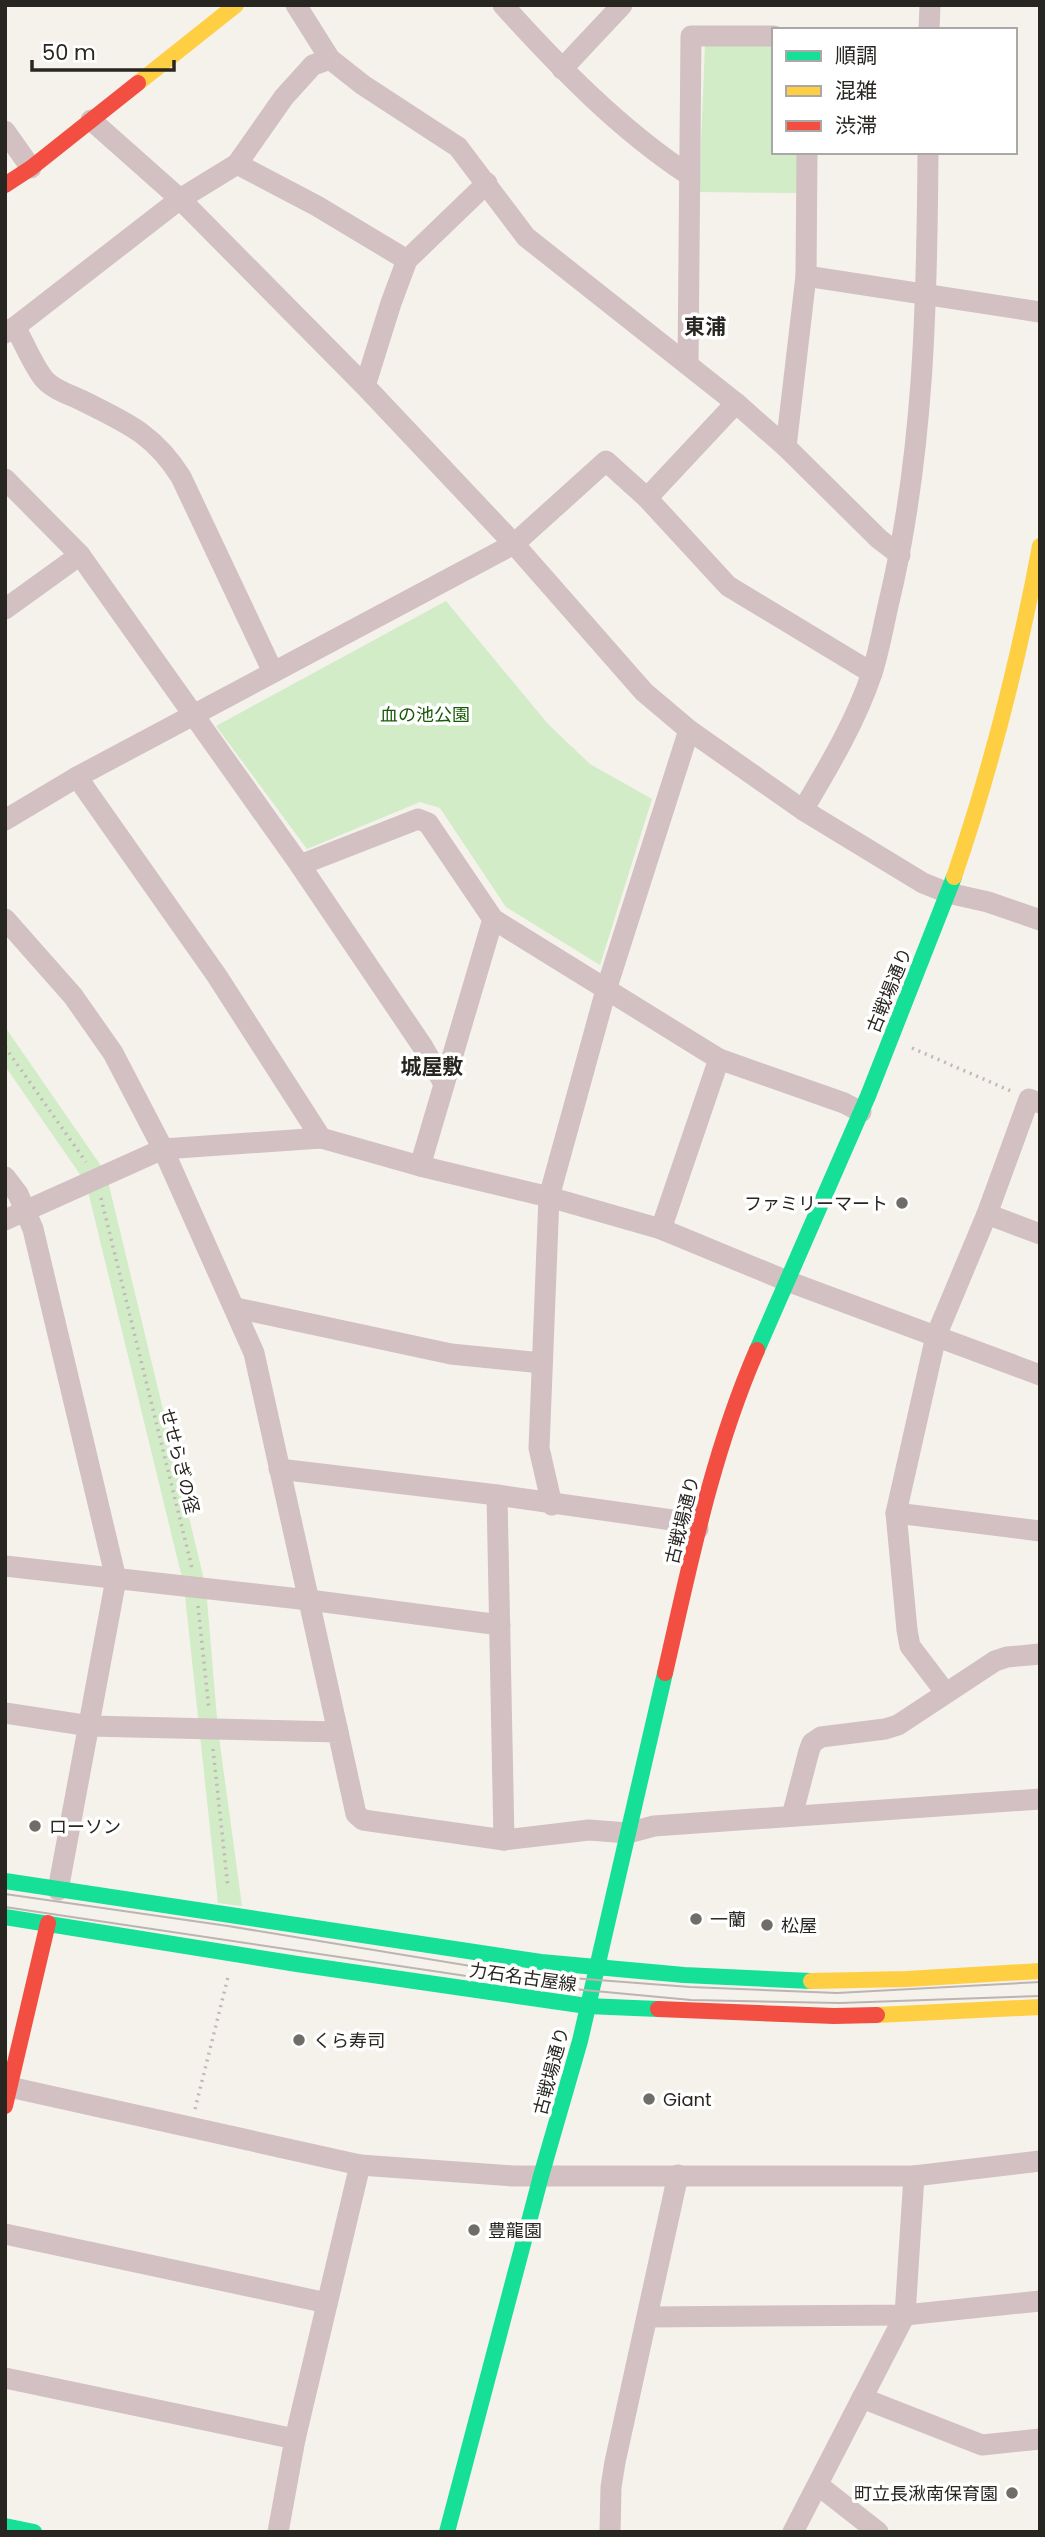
<svg xmlns="http://www.w3.org/2000/svg" width="1045" height="2537" viewBox="0 0 1045 2537" font-family="Poppins,'Noto Sans JP',sans-serif">
	<style>
		.green { fill: #d1ecc7 }
		.lines { fill: none; stroke-linecap: round; stroke-linejoin: round }
		.path { stroke: #c3b7b7; stroke-width: 3.5; stroke-dasharray: 2 5; stroke-linecap: butt }
		.street { stroke: #d2c0c2; stroke-width: 21 }
		.fast { stroke: #16e098; stroke-width: 16 }
		.slow { stroke: #ffcf43; stroke-width: 16 }
		.jam { stroke: #f24e42; stroke-width: 16 }
		.tram { stroke: #bdb3b2; stroke-width: 2 }
		.poi-dot { fill: #6f6d68; stroke: #fff; stroke-width: 2.5 }
		.labels { text-anchor: middle; dominant-baseline: central; stroke-width: 7; stroke-linejoin: round; paint-order: stroke }
		.park-label { font-size: 18px; fill: #185b08; stroke: #fff }
		.street-label { font-size: 18px; fill: #282621; stroke: #fff }
		.poi-label { font-size: 18px; fill: #282621; stroke: #fff; text-anchor: start }
		.quarter-label { font-size: 21px; font-weight: bold; fill: #282621; stroke: #fff }
	</style>
	<rect width="100%" height="100%" fill="#f4f2eb"/>
	<g class="green">
		<polygon points="705,44 774,44 774,152 797,152 797,193 699,192"/>
		<polygon points="446,601 548,724 590,764 652,799 600,965 506,907 440,808 420,802 307,849 216,726"/>
		<polygon points="5,1027 106,1173 206,1588 218,1730 242,1906 218,1903 184,1586 86,1183 5,1066"/>
	</g>
	<g class="lines">
		<g class="path">
			<polyline points="5,1047 86,1162"/>
			<polyline points="912,1048 1011,1091"/>
			<polyline points="101,1198 192,1568"/>
			<polyline points="198,1606 209,1710"/>
			<polyline points="213,1749 228,1888"/>
			<polyline points="195,2109 228,1977"/>
		</g>
		<g class="street">
			<polyline points="296,5 330,59 363,85 458,147 526,237 736,403 786,447 879,539 900,555"/>
			<path d="M503,5C559,67 619,129 689,175"/>
			<polyline points="929,30 930,5"/>
			<polyline points="562,69 622,5"/>
			<polyline points="91,120 180,199 365,386 514,544 644,692 689,730 803,810 923,883 948,893 988,902 1040,920"/>
			<polyline points="5,131 31,168"/>
			<polyline points="237,164 317,206 407,260"/>
			<polyline points="806,276 1040,312"/>
			<path d="M15,327C24,342 34,368 45,380C54,390 71,395 83,401C127,423 154,434 181,477L273,672"/>
			<polyline points="5,333 15,327 180,199 237,164 284,97 313,65 330,59"/>
			<polyline points="688,365 691,36 774,36"/>
			<polyline points="365,386 391,303 407,260 487,183"/>
			<polyline points="786,447 806,276 807,152"/>
			<polyline points="5,479 80,555 300,865 423,1047 443,1082"/>
			<polyline points="647,498 736,403"/>
			<polyline points="5,609 80,555"/>
			<polyline points="77,777 217,976 321,1138"/>
			<path d="M803,810C829,766 856,721 872,673C879,651 883,628 888,606C924,457 927,304 928,152"/>
			<polyline points="5,820 77,777 514,544 606,461 647,498 728,586 872,673"/>
			<polyline points="300,865 418,819 428,823 493,919 719,1059 844,1103 861,1112"/>
			<polyline points="5,919 73,996 113,1053 163,1149 254,1353 338,1732"/>
			<polyline points="420,1166 493,919"/>
			<polyline points="5,1177 18,1194 33,1229 116,1579 58,1890"/>
			<polyline points="987,1214 1040,1234"/>
			<polyline points="5,1220 163,1149 321,1138 420,1166 549,1197 661,1229 787,1281 1040,1375"/>
			<polyline points="661,1229 719,1059"/>
			<polyline points="236,1308 451,1354 542,1363"/>
			<polyline points="279,1469 497,1495 672,1520 698,1529"/>
			<polyline points="497,1495 504,1840"/>
			<polyline points="552,1505 539,1448 549,1197 606,990 689,730"/>
			<polyline points="896,1513 1040,1531"/>
			<polyline points="5,1566 309,1600 500,1625"/>
			<polyline points="945,1692 910,1646 907,1630 896,1513 936,1336 987,1214 1029,1099 1040,1103"/>
			<polyline points="5,1713 90,1726 338,1732 356,1814 363,1820 504,1840 589,1830 628,1833 654,1826 1040,1799"/>
			<polyline points="792,1816 809,1751 812,1743 821,1737 885,1729 898,1725 995,1661 1007,1657 1040,1654"/>
			<polyline points="5,2086 360,2165 513,2176 914,2176 1040,2161"/>
			<polyline points="5,2234 327,2303"/>
			<polyline points="648,2317 905,2315 1040,2301"/>
			<polyline points="5,2378 295,2439"/>
			<polyline points="862,2398 982,2445 1040,2439"/>
			<polyline points="818,2485 878,2532"/>
			<polyline points="278,2532 295,2439 360,2165"/>
			<polyline points="610,2532 611,2487 615,2462 678,2175"/>
			<polyline points="793,2532 905,2315 914,2176"/>
		</g>
		<g class="fast">
			<polyline points="757,1350 868,1096 954,877"/>
			<polyline points="5,1881 541,1962 684,1975 811,1981"/>
			<polyline points="5,1917 297,1964 587,2006 658,2009"/>
			<polyline points="5,2526 34,2532"/>
			<polyline points="447,2532 541,2176 580,2041 665,1673"/>
		</g>
		<g class="slow">
			<polyline points="138,83 236,5"/>
			<path d="M954,877C991,769 1019,658 1040,546"/>
			<polyline points="811,1981 907,1979 1040,1971"/>
			<polyline points="877,2015 1040,2007"/>
		</g>
		<g class="jam">
			<polyline points="5,185 31,168 138,83"/>
			<path d="M665,1673C690,1564 712,1453 757,1350"/>
			<polyline points="658,2009 834,2016 877,2015"/>
			<polyline points="5,2106 48,1923"/>
		</g>
		<g class="tram">
			<polyline points="5,1894 228,1926 519,1974 690,1987 837,1993 1040,1982"/>
			<polyline points="5,1907 520,1984 691,2000 840,2003 1040,1996"/>
		</g>
	</g>
	<g class="poi-dot">
		<circle cx="902" cy="1203" r="7"/>
		<circle cx="35" cy="1826" r="7"/>
		<circle cx="696" cy="1919" r="7"/>
		<circle cx="767" cy="1925" r="7"/>
		<circle cx="299" cy="2040" r="7"/>
		<circle cx="649" cy="2099" r="7"/>
		<circle cx="474" cy="2230" r="7"/>
		<circle cx="1012" cy="2493" r="7"/>
	</g>
	<g class="labels">
		<g class="park-label">
			<text x="425" y="714">血の池公園</text>
		</g>
		<g class="street-label">
			<text transform="translate(889 990) rotate(-68)">古戦場通り</text>
			<text transform="translate(180 1461) rotate(76)">せせらぎの径</text>
			<text transform="translate(682 1520) rotate(-76)">古戦場通り</text>
			<text transform="translate(523 1977) rotate(8)">力石名古屋線</text>
			<text transform="translate(551 2071) rotate(-75)">古戦場通り</text>
		</g>
		<g class="poi-label">
			<text x="888" y="1203" text-anchor="end">ファミリーマート</text>
			<text x="49" y="1826">ローソン</text>
			<text x="710" y="1919">一蘭</text>
			<text x="781" y="1925">松屋</text>
			<text x="313" y="2040">くら寿司</text>
			<text x="663" y="2099">Giant</text>
			<text x="488" y="2230">豊龍園</text>
			<text x="998" y="2493" text-anchor="end">町立長湫南保育園</text>
		</g>
		<g class="quarter-label">
			<text x="705" y="326">東浦</text>
			<text x="432" y="1066">城屋敷</text>
		</g>
	</g>
	<rect width="1045" height="2537" fill="none" stroke="#282621" stroke-width="14"/>
	<rect x="772" y="28" width="245" height="126" fill="#ffffff" stroke="#a9a8a6" stroke-width="2"/>
	<rect x="786" y="51" width="35" height="10" fill="#16e098" stroke="#a9a8a6" stroke-width="2"/>
	<text x="835" y="63" font-size="21" fill="#282621">順調</text>
	<rect x="786" y="86" width="35" height="10" fill="#ffcf43" stroke="#a9a8a6" stroke-width="2"/>
	<text x="835" y="98" font-size="21" fill="#282621">混雑</text>
	<rect x="786" y="121" width="35" height="10" fill="#f24e42" stroke="#a9a8a6" stroke-width="2"/>
	<text x="835" y="133" font-size="21" fill="#282621">渋滞</text>
	<path d="M32 60v10h142v-10" fill="none" stroke="#282621" stroke-width="3.5"/>
	<text x="42" y="60" font-size="21" fill="#282621" stroke="#ffffff" stroke-width="5" paint-order="stroke">50 m</text>
</svg>
